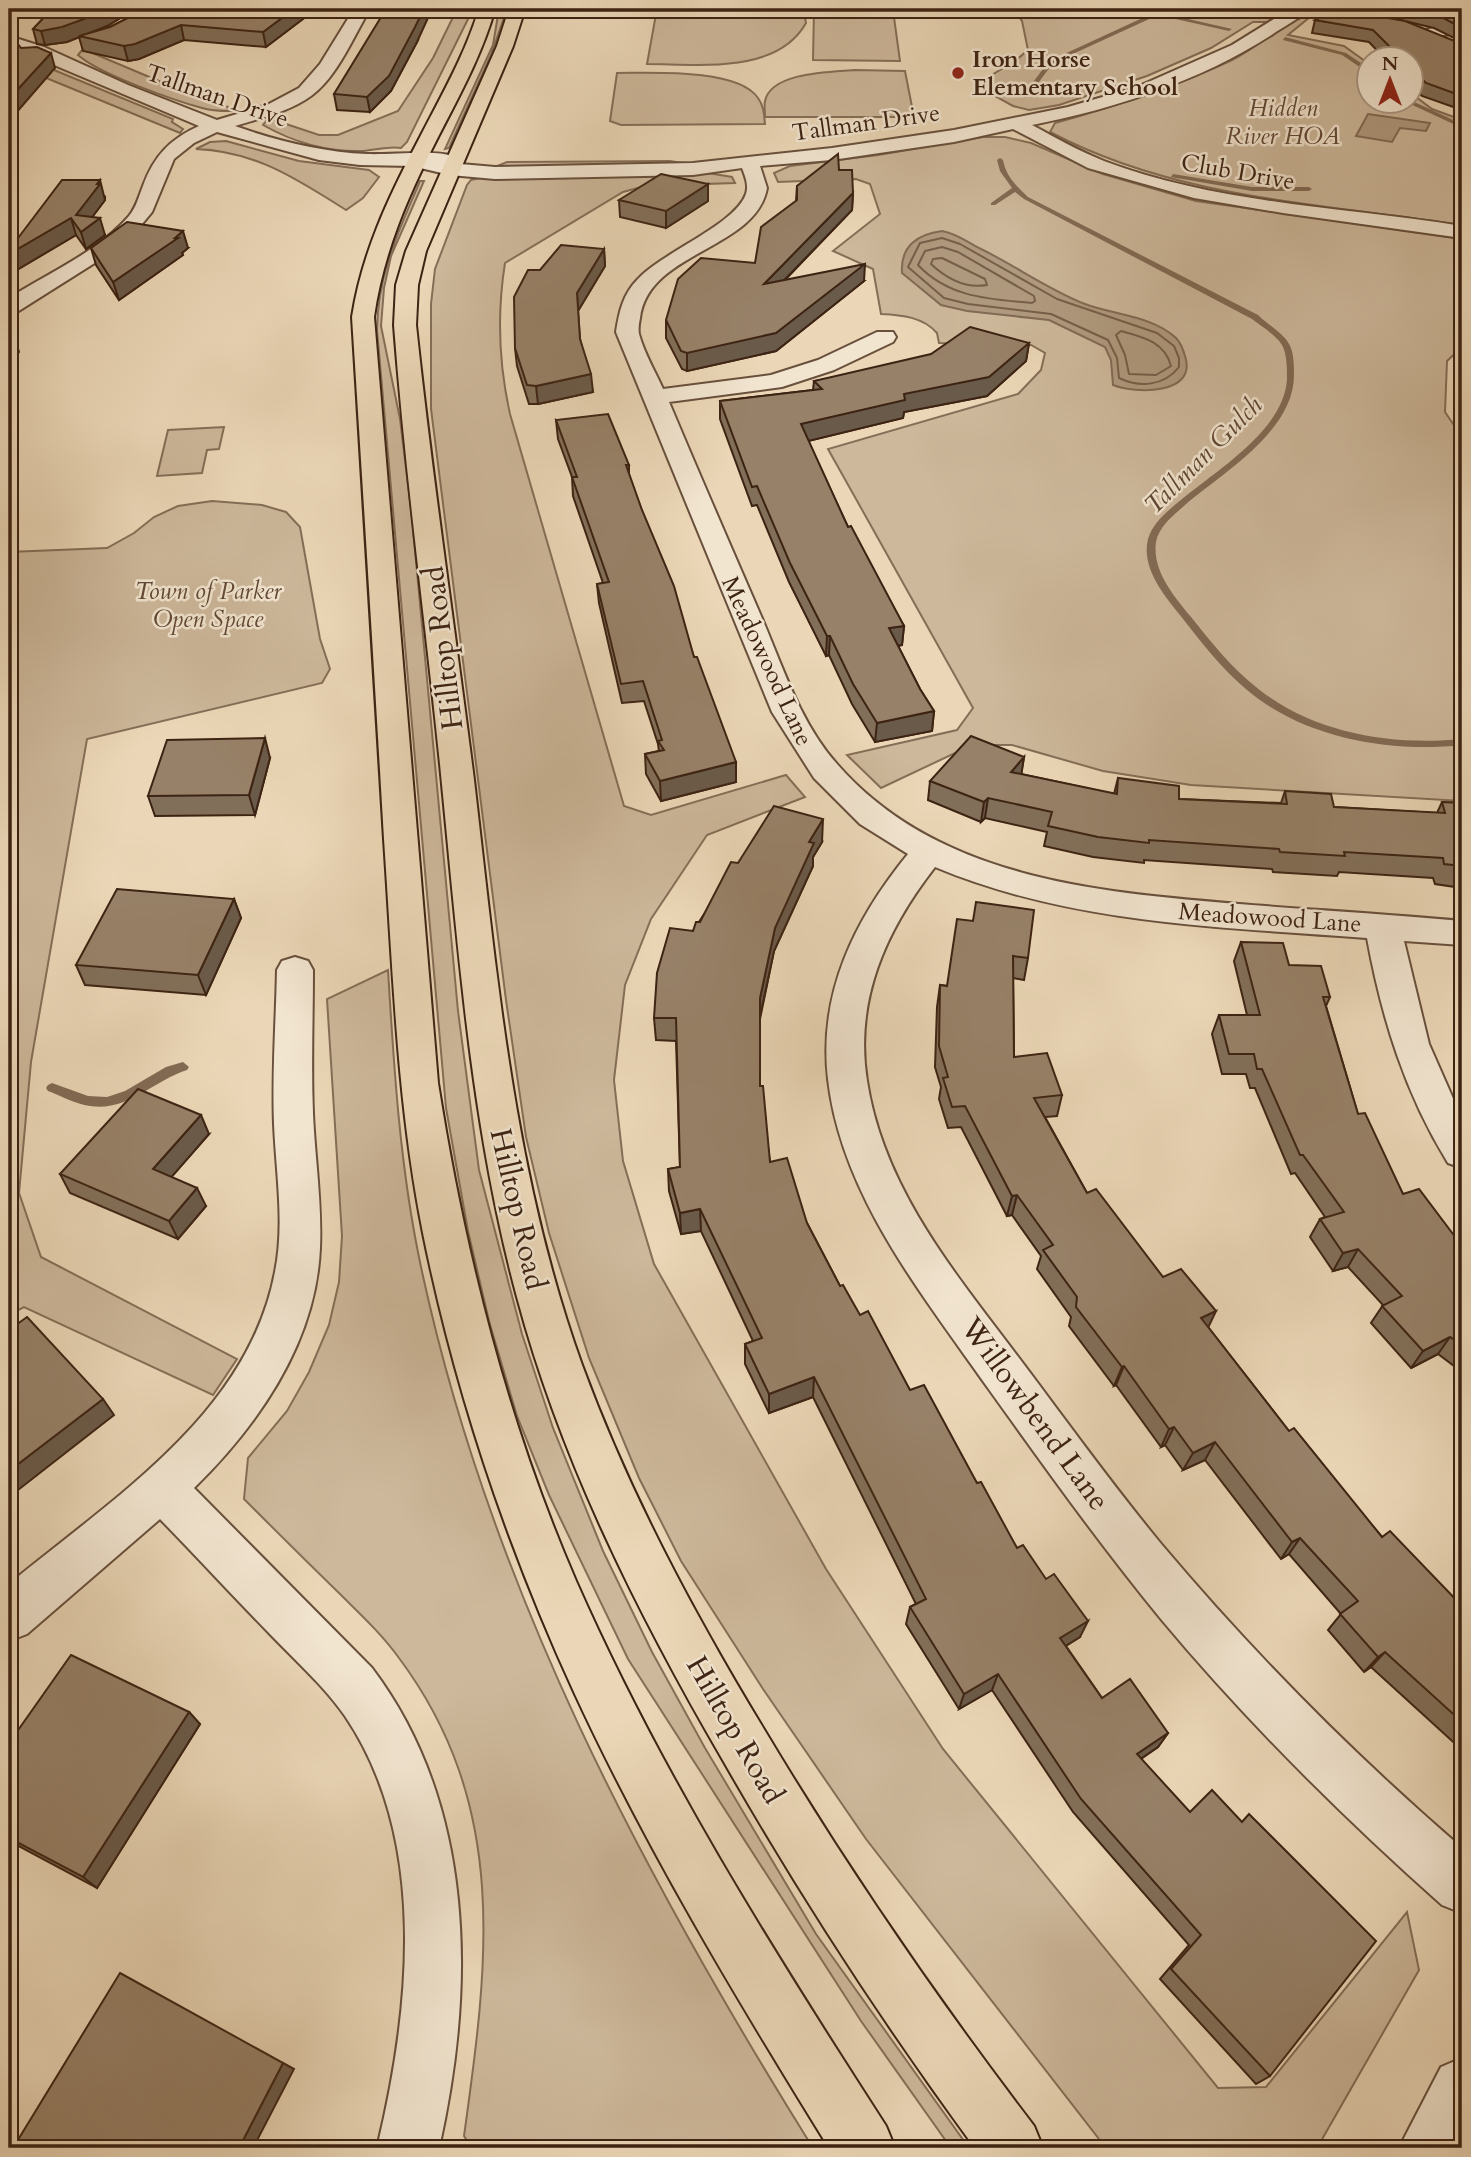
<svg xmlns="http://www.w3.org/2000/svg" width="1471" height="2157" viewBox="0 0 1471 2157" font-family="Cardo,serif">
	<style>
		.green { fill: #cdb89b; stroke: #856e57; stroke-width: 2 }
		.water { fill: #b09a7f; stroke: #826a54; stroke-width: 2 }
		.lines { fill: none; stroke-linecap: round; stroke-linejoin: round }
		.shore { stroke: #765e49; stroke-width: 2 }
		.stream { fill: #826a54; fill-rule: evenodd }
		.minor-casing { stroke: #68503c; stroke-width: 4 }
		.major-casing { stroke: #3d2313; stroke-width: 4 }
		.minor { fill: #f2e5d0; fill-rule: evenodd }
		.major { fill: #ebd7b7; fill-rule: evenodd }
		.wall { fill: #826f59; stroke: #3d2313; stroke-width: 2 }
		.shaded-wall { fill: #6a5a49; stroke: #3d2313; stroke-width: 2 }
		.building { fill: #978168; stroke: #3d2313; stroke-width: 2 }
		.poi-dot { fill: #8f2418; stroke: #f2e5d0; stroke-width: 2.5 }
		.labels { text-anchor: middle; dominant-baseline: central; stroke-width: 5; stroke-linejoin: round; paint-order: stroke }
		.far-poi-label { font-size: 24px; font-weight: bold; fill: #3d2313; stroke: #f2e5d0; text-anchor: start }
		.far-street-label { font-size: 24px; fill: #3d2313; stroke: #f2e5d0 }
		.far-park-label { font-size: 24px; font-style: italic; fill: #614835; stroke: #f2e5d0 }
		.far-water-label { font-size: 26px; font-style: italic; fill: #604733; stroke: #f2e5d0 }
		.street-label { font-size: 30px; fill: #3d2313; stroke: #f2e5d0 }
	</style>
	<rect width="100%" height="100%" fill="#ebd7b7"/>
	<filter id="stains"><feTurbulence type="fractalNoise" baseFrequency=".00286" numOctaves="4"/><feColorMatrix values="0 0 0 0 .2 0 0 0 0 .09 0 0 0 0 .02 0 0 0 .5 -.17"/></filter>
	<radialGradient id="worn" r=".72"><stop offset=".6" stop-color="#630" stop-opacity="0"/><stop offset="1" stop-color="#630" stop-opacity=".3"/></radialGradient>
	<g class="green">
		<path d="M457,9H473L407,142L401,148C389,146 376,150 363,151C327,152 293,142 263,125L268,118L319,135H338L398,111L433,58Z"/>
		<polygon points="499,9 507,9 491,55 449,148 445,149 493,45"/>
		<polygon points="1013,9 1288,9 1267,22 1253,22 1211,48 1147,76 1059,105 1029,110 1013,106 975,85 1015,61 1028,50 1022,21"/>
		<polygon points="814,10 893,10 900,61 813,60"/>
		<path d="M667,12H804L806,23C777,75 697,64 647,64L656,14Z"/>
		<path d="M1311,15L1319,16L1310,17L1288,35L1344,46L1369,64L1370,102H1412V94L1432,109L1462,120V225C1321,203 1179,200 1050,132L1055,123C1116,106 1175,87 1232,60C1257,48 1286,20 1311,15Z"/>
		<path d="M83,49L192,95L240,111C227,111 214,112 202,108C173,100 99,74 78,55Z"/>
		<polygon points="9,70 54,70 173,119 172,122 183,129 180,133 39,75"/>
		<path d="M854,70L905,71L913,112L902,117H765C765,112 764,106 765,101C771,72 831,72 854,70Z"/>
		<path d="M617,73C650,73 738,68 758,98C764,106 764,115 765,124L621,125L610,121Z"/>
		<path d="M983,137H1005L1031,143L1103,174L1196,201L1462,239V347L1447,361L1445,412L1462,437V801L1191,785L1103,771L1012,745H972L881,788L847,755L957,730L973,708L828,449L1018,394L1041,370L1045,353L1031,345L939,343L937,333C923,317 902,315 881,314L873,269L833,251L880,214L870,184L856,179L778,182L774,173L790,166L878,155Z"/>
		<path d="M226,141L299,161L369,170L379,177L363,198L346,210C297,179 255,151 196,149L210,142Z"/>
		<polygon points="670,161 688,164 495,167 507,162"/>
		<path d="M708,173L732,177L735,183L645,186L623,192L505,263C497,313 499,365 510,414L624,806L651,815L786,775L805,797L707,835L651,919L625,985L614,1080L623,1161L654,1264L826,1569L943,1749L1218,2088L1266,2087L1407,1912L1419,1970L1317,2148H1106L866,1839L763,1689L681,1561L639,1478L589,1358L549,1233L526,1137L506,1000L431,409V304L435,269L467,185L471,180L489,176Z"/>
		<path d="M420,181H424L391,256L384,288L381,326L400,419L412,518L458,1011L479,1170L522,1334L553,1428L603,1551L652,1652L705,1748L816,1934L969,2148H951L861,2021L628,1659L549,1495L517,1416L489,1321L468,1231L446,1108L377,330C378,272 398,233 420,181Z"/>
		<polygon points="224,427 219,449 207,450 202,473 157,476 168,430"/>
		<polygon points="212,501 262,505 286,512 300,527 320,639 330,669 322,683 87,739 31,1062 19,1193 41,1257 237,1359 213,1395 24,1307 9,1315 9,552 107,548 134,533 154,517 178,506"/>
		<path d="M388,970C394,1069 400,1169 421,1267C489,1586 642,1874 813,2148H472L464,2136C488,1964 510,1807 399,1658C382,1634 359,1613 338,1592C306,1561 275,1530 244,1499L248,1458L287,1411L309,1372L329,1325L339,1282L342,1236L327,999Z"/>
	</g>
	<g class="water">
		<polygon points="1368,114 1430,123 1426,131 1400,128 1392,142 1356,136"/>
		<path d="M942,231C958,234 967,242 981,249C1016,266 1049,290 1085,304C1114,315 1153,316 1176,338C1181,343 1183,349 1185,356C1198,395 1135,394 1113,385L1111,360L1105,347L1049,320L967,311L941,305L902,273C900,246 918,234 942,231Z"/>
	</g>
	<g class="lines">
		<g class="shore">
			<path d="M942,238L960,244L1057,299L1157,333L1174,346L1179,358V367C1164,386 1140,388 1119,378L1117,358L1108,340L1051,314L968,304L944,298L908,267L920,243Z"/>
			<path d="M942,247L958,252L1034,296L1035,301L1032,303C990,299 949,298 918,265L925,251Z"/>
			<path d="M942,258L985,279L987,285C965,289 947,279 931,264L933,259Z"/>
			<path d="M1121,331C1143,337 1165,342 1171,366L1156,375L1129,374L1125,355L1116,335Z"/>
		</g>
		<g class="stream">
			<polygon points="911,9 923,9 920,11"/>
			<polygon points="1162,9 1169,9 1162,13 1232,29 1229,31 1158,15 1064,58 1050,67 1027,98 1022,97 1046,65 1060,56"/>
			<polygon points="1285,37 1346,53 1370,69 1370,74 1342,55 1283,40"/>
			<polygon points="1412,101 1462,124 1462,128 1406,102"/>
			<path d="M1000,158L1003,160C1006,176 1016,186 1028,197L1258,315C1267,324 1283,333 1289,344C1294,352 1294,366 1294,375C1294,431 1224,472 1185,505C1174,515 1159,526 1156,542C1152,571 1174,596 1191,617C1211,642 1231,667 1256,687C1312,733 1391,746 1462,739V745C1389,753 1304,738 1247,690C1221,668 1200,641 1180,615C1163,594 1141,567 1148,539C1153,522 1169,510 1182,499C1218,469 1284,430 1287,379C1287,369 1287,356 1283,347C1279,337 1261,326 1252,319L1024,199L1015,192L995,205H991V203L1012,188L1000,171L997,160Z"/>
			<polygon points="1173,174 1252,187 1309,187 1312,189 1309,191 1252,191 1171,177"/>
			<path d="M183,1062L189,1067L187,1070C153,1081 127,1112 90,1106C75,1104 62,1096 48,1091L46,1088L48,1085L52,1083L88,1096L107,1097L125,1091L166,1067Z"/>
		</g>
		<g class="minor-casing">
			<g id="minor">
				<path d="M354,9H370C353,37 338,76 311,96C289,112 260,118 235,126C277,141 323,152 367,154C389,155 430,150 449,155L451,159L449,163L495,167L693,163L832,148L954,130L1068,107L1137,87L1232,45L1290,9H1308C1300,19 1284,26 1273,34C1200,81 1117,108 1032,125C1056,138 1079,151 1104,161C1218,204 1344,207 1462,226V238L1283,213L1194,198L1088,168L1013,129L954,142L832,160L760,166L767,188C756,250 648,251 640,318C639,323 638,329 639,334C644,353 655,371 663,389L771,375L818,360L877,332H893L896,337L893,342L834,370L782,387L669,402C700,476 732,549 764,623C784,671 802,725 837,764C937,879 1097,892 1239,904C1313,910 1388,914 1462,921V945L1404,941L1429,1044L1462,1119V1168L1448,1163C1405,1093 1382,1019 1367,938C1221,927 1071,924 935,867C886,930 854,1000 867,1081C884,1192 960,1279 1025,1366C1070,1426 1114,1487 1162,1545C1254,1654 1354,1755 1462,1848V1913L1442,1905C1342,1816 1247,1722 1161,1619C1098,1542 1041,1462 983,1381C919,1290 841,1193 828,1079C818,993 855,919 908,854L860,824L814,778L772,712L616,332C619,312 623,294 638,279C663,252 736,224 746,194C749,185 745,176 742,168L693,175L495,179L450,175L412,166L360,165L319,160L217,132L194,143L174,159L152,212L132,236L101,259L17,312L9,314V298C48,273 98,252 129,216C136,208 139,196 143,186C154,156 170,139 199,126L9,46V36L44,47L128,85L217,120L267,105L299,88L320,64Z"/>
				<polygon points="1462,21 1462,31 1427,39 1419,34 1421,31"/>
				<path d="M295,957L308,961L313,970C313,1018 311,1066 313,1114C315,1159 322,1203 320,1248C316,1342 259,1424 194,1488L372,1668C476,1806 475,1988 439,2148H377C410,2011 429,1840 345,1716C324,1686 296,1661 270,1634C233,1596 197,1557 160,1519L27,1634L9,1641V1584C113,1498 248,1414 275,1272C285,1224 276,1173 274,1124C272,1073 276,1021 277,970L282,961Z"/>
				<polygon points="1462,2058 1462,2148 1399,2148 1441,2067"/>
			</g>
		</g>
		<g class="major-casing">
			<g id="major">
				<path d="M479,9H495C482,55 458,98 436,141C407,198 383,254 374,317L438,1083C465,1254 507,1422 576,1581C660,1772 773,1951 886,2126L895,2148H829C738,2001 647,1850 574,1692C507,1546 455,1391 423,1233C397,1103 393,971 384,839C374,665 363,491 352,317C362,253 388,198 418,141C440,98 465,55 479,9Z"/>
				<path d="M509,9H525L513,46L426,251L418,285L416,325C432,477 455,629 474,780C497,977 514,1177 582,1365C629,1493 694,1614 765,1731C847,1868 937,1999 1034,2126L1043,2148H975C884,2024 800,1895 724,1762C639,1616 561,1461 517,1297C470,1123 458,943 440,764C425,618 405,472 394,325L396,285L406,251L497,46Z"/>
			</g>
		</g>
		<use href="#minor" class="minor"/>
		<use href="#major" class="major"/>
	</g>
	<g class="wall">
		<polygon points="52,9 135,9 107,26 89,33 110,27 134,15 141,9 316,9 266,47 184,40 139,59 128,61 83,51 79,37 67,42 45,45 37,44 33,29"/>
		<polygon points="1354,9 1462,9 1462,42 1434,28"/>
		<polygon points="1315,20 1462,44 1462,110 1422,96 1411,85 1411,60 1386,60 1369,42 1312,33"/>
		<polygon points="417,42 391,91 370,112 337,110 334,94"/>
		<polygon points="839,170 853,193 852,210 785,280 864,281 776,351 687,371 682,369 666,338 666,320 755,263 796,201 797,186"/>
		<polygon points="708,184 708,201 666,228 620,217 619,200"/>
		<polygon points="105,197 105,200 92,217 105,235 86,249 76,235 10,274 9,250"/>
		<polygon points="91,248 188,248 182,253 183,255 119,300 96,265"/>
		<polygon points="604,249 605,266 578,311 580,339 593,392 538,404 529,404 517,366 515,348 540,270"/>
		<polygon points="1029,343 1026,361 987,396 904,412 903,418 808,441 848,527 904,626 902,645 898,646 920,689 934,711 932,731 875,742 852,704 829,655 826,656 789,582 757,505 752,506 720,419 720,401 813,390 814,381"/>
		<polygon points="556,420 629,465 629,475 694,657 736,782 661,801 646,774 645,754 659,751 658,744 644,701 622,703 599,603 597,584 603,583 573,496 572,477 558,439"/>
		<polygon points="1024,757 1021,774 1114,794 1118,778 1179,799 1281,803 1285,791 1334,807 1437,813 1442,802 1462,803 1462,888 1435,884 1433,878 1339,872 1337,876 1273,872 1272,869 1144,860 1144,863 1093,857 1044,846 1047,832 985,818 981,822 928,800 930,781"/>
		<polygon points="270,758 255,815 155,816 148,796"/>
		<polygon points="822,842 813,857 813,866 774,951 760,1019 760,1086 770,1162 807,1223 840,1286 910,1390 977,1483 1017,1548 1080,1637 1066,1646 1102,1698 1168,1733 1158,1747 1141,1759 1270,2076 1256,2084 1160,1979 1189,1945 1073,1812 992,1690 959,1709 906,1624 910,1607 916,1604 813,1397 769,1413 745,1364 745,1344 753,1341 701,1231 681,1234 669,1191 668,1169 680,1167 676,1041 656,1040 654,1018 693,931 738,863"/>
		<polygon points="234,899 241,918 206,995 85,985 76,965"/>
		<polygon points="973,921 1028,958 1024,980 1013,978 1014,1057 1062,1095 1057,1116 1045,1117 1087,1193 1208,1327 1289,1431 1382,1537 1462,1606 1462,1750 1371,1667 1364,1672 1328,1630 1341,1614 1289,1554 1281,1559 1205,1460 1183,1470 1165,1445 1161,1447 1116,1385 1114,1386 1069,1326 1071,1317 1037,1269 1041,1256 1012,1215 1007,1216 961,1127 948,1128 939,1099 941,1087 935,1067 937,1007 940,985 947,986"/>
		<polygon points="1241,942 1289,965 1330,997 1326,1006 1358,1114 1403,1194 1462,1246 1462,1372 1438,1354 1411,1368 1371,1323 1383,1305 1348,1267 1333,1271 1310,1237 1320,1219 1325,1217 1295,1173 1291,1174 1255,1088 1250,1088 1246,1074 1222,1074 1212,1034 1219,1015 1247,1015 1234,961"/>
		<polygon points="209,1134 171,1177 206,1206 178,1239 70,1193 60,1174"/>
		<polygon points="189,1712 200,1724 97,1888 9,1841 9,1743"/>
	</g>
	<g class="shaded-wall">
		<polygon points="108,9 135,9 107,26 67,42 45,45 41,31"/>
		<polygon points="294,9 316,9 266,47 263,32"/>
		<polygon points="424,9 432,9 417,42 391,91 370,112 367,97"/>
		<polygon points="181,25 184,40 139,59 128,61 124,46"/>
		<polygon points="51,53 55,68 9,121 9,99"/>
		<polygon points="100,180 105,200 81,232 76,215"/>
		<polygon points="708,184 708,201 666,228 666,211"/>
		<polygon points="853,193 852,210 763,302 764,284"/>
		<polygon points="71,218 76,235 10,274 9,270 9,254"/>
		<polygon points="100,218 105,235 86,249 81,232"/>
		<polygon points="183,231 188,248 182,253 183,255 119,300 113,282"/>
		<polygon points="604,249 605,266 578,311 577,293"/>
		<polygon points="865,264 864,281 776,351 687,371 687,353"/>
		<polygon points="13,334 19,352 9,363 9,338"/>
		<polygon points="1029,343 1026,361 987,396 904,412 903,418 800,443 801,424 904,394"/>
		<polygon points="591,374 593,392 538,404 536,386"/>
		<polygon points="904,626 902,645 887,647 889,628"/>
		<polygon points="827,636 830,636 829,655 826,656"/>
		<polygon points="934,711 932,731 875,742 877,723"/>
		<polygon points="265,738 270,758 255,815 249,795"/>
		<polygon points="1024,757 1021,777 1011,772"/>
		<polygon points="736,762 736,782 661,801 660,781"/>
		<polygon points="988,798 985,818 981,822 984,802"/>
		<polygon points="823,819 822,842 813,857 813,866 774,951 759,1021 760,998 775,928 809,842"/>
		<polygon points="234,899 241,918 206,995 198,975"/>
		<polygon points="201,1115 209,1134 162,1188 153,1169"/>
		<polygon points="197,1188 206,1206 178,1239 169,1221"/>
		<polygon points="1017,1195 1012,1215 1007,1216 1012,1196"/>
		<polygon points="700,1209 701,1231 681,1234 680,1213"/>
		<polygon points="1358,1249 1348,1267 1333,1271 1343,1253"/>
		<polygon points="1216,1311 1207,1330 1201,1318"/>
		<polygon points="1450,1337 1438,1354 1411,1368 1423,1351"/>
		<polygon points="1124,1366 1116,1385 1114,1386 1122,1367"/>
		<polygon points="814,1377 813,1397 769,1413 769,1394"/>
		<polygon points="103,1399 114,1415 9,1497 9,1471"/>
		<polygon points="1174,1427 1165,1445 1161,1447 1169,1429"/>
		<polygon points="1215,1442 1205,1460 1183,1470 1193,1453"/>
		<polygon points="1300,1538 1289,1554 1281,1559 1292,1542"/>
		<polygon points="1088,1621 1080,1637 1052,1654 1060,1638"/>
		<polygon points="1385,1652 1371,1667 1364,1672 1378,1657"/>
		<polygon points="998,1674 992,1690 959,1709 964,1694"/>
		<polygon points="189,1712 200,1724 97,1888 83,1877"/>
		<polygon points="1168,1733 1158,1747 1127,1768 1137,1754"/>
		<polygon points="283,2063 294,2069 253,2148 239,2148"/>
	</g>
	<g class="building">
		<polygon points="52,9 108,9 103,12 62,27 41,31 33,29"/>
		<polygon points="141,9 294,9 263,32 181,25 135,44 124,46 79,36 110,27 134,15"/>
		<polygon points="386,9 424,9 415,27 389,76 367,97 334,94"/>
		<polygon points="1337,9 1405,21 1462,44 1462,96 1426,83 1411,69 1411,60 1403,60 1373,30 1315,20"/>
		<polygon points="1409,9 1462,9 1462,28 1438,15"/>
		<polygon points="18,44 21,48 37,47 51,53 9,99 9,54"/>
		<polygon points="838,154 839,170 852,170 853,193 764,284 865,264 776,333 687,353 681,351 666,320 678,279 701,258 755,263 761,227 797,200 797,186"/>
		<polygon points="661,174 708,184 666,211 619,200"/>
		<polygon points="62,180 100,180 97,184 100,184 76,215 100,218 81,232 71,218 9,254 9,250"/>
		<polygon points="127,222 183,231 175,238 178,238 113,282 91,248"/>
		<polygon points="561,245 604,249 577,293 580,339 591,374 536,386 527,385 515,348 514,297 528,270 540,270"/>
		<polygon points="970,327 1029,343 989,377 904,394 905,400 801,424 848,527 851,526 904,626 889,628 920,689 934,711 877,723 853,684 830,636 827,636 790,563 757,486 752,487 720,401 822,389 814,381 931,354"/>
		<polygon points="9,329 13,334 9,338"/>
		<polygon points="608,414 629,465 626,465 642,510 674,586 694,657 697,657 736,762 660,781 645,754 664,750 658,741 662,740 643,681 621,684 597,584 609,582 572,477 577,477 556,420"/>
		<polygon points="971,736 1024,757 1011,772 1117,794 1118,778 1179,786 1179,799 1287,804 1285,791 1331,794 1334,807 1445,813 1442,802 1462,803 1462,866 1444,864 1443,858 1344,852 1345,856 1280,852 1279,849 1149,840 1149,843 1098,837 1048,826 1052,812 988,798 984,802 930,781"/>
		<polygon points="265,738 249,795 148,796 167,740"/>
		<polygon points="774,806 823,819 809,842 814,843 775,928 760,998 760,1086 763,1086 770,1162 787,1158 807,1223 840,1286 843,1285 860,1315 868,1311 910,1390 924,1385 977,1483 981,1482 1017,1548 1023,1545 1046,1579 1054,1574 1088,1621 1060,1638 1102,1698 1130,1679 1168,1733 1137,1754 1190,1812 1212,1790 1242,1822 1249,1814 1376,1941 1270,2076 1171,1969 1201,1935 1081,1799 998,1674 964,1694 910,1607 926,1599 814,1377 769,1394 745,1344 762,1338 700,1209 680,1213 668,1169 680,1167 676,1018 654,1018 657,973 670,928 693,931 696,922 700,922 731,862 738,863"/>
		<polygon points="117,889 234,899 198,975 76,965"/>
		<polygon points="976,902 1034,910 1028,958 1013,956 1014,1057 1047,1053 1062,1095 1034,1098 1087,1193 1096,1189 1163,1277 1181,1269 1216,1311 1201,1318 1289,1431 1294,1428 1382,1537 1390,1531 1462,1606 1462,1722 1385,1652 1378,1657 1340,1614 1358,1601 1300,1538 1292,1542 1215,1442 1193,1453 1174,1427 1169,1429 1124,1366 1122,1367 1076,1307 1077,1297 1043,1250 1053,1245 1017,1195 1012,1196 965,1106 952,1107 943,1078 948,1077 939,1046 940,985 947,986 957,919 973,921"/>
		<polygon points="1241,942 1283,943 1289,965 1321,966 1330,997 1323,997 1358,1114 1365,1113 1403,1194 1419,1189 1462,1246 1462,1345 1450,1337 1423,1351 1382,1306 1402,1296 1358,1249 1343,1253 1320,1219 1344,1212 1303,1155 1300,1155 1262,1069 1257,1069 1254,1054 1229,1054 1219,1015 1260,1015"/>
		<polygon points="138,1089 201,1115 153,1169 197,1188 169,1221 60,1174"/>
		<polygon points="27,1317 103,1399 9,1471 9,1330"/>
		<polygon points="71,1655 189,1712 83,1877 9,1838 9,1743"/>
		<polygon points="120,1973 283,2063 239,2148 13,2148"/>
	</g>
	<circle class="poi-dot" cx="958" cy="73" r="7"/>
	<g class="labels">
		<g class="far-poi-label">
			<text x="972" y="59">Iron Horse<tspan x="972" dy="28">Elementary School</tspan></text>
		</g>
		<g class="far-street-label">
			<text transform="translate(217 96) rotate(19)">Tallman Drive</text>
			<text transform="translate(866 123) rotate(-8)">Tallman Drive</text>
			<text transform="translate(1238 172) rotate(10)">Club Drive</text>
			<text transform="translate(767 661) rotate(65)">Meadowood Lane</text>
			<text transform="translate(1270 918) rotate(4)">Meadowood Lane</text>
		</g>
		<g class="far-park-label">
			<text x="1283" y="108">Hidden<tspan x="1283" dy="28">River HOA</tspan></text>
			<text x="208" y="591">Town of Parker<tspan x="208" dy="28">Open Space</tspan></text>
		</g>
		<g class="far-water-label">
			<text transform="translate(1203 455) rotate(-45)">Tallman Gulch</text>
		</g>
		<g class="street-label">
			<text transform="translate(443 648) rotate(-97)">Hilltop Road</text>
			<text transform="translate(518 1209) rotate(77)">Hilltop Road</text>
			<text transform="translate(1035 1414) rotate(54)">Willowbend Lane</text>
			<text transform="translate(735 1730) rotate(60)">Hilltop Road</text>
		</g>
	</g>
	<rect width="1471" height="2157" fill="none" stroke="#ebd7b7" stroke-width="35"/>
	<rect x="10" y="10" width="1450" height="2136" fill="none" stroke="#3d2313" stroke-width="3.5"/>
	<rect x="18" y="18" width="1436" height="2122" fill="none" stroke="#3d2313" stroke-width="2"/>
	<g transform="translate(1390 80)"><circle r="33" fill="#f2e5d0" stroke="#aa9784" stroke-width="2"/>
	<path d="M0-5L12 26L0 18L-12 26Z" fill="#8f2418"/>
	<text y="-10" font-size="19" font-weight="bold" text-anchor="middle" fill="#3d2313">N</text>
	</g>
	<rect width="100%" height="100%" filter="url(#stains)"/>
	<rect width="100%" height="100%" fill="url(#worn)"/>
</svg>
